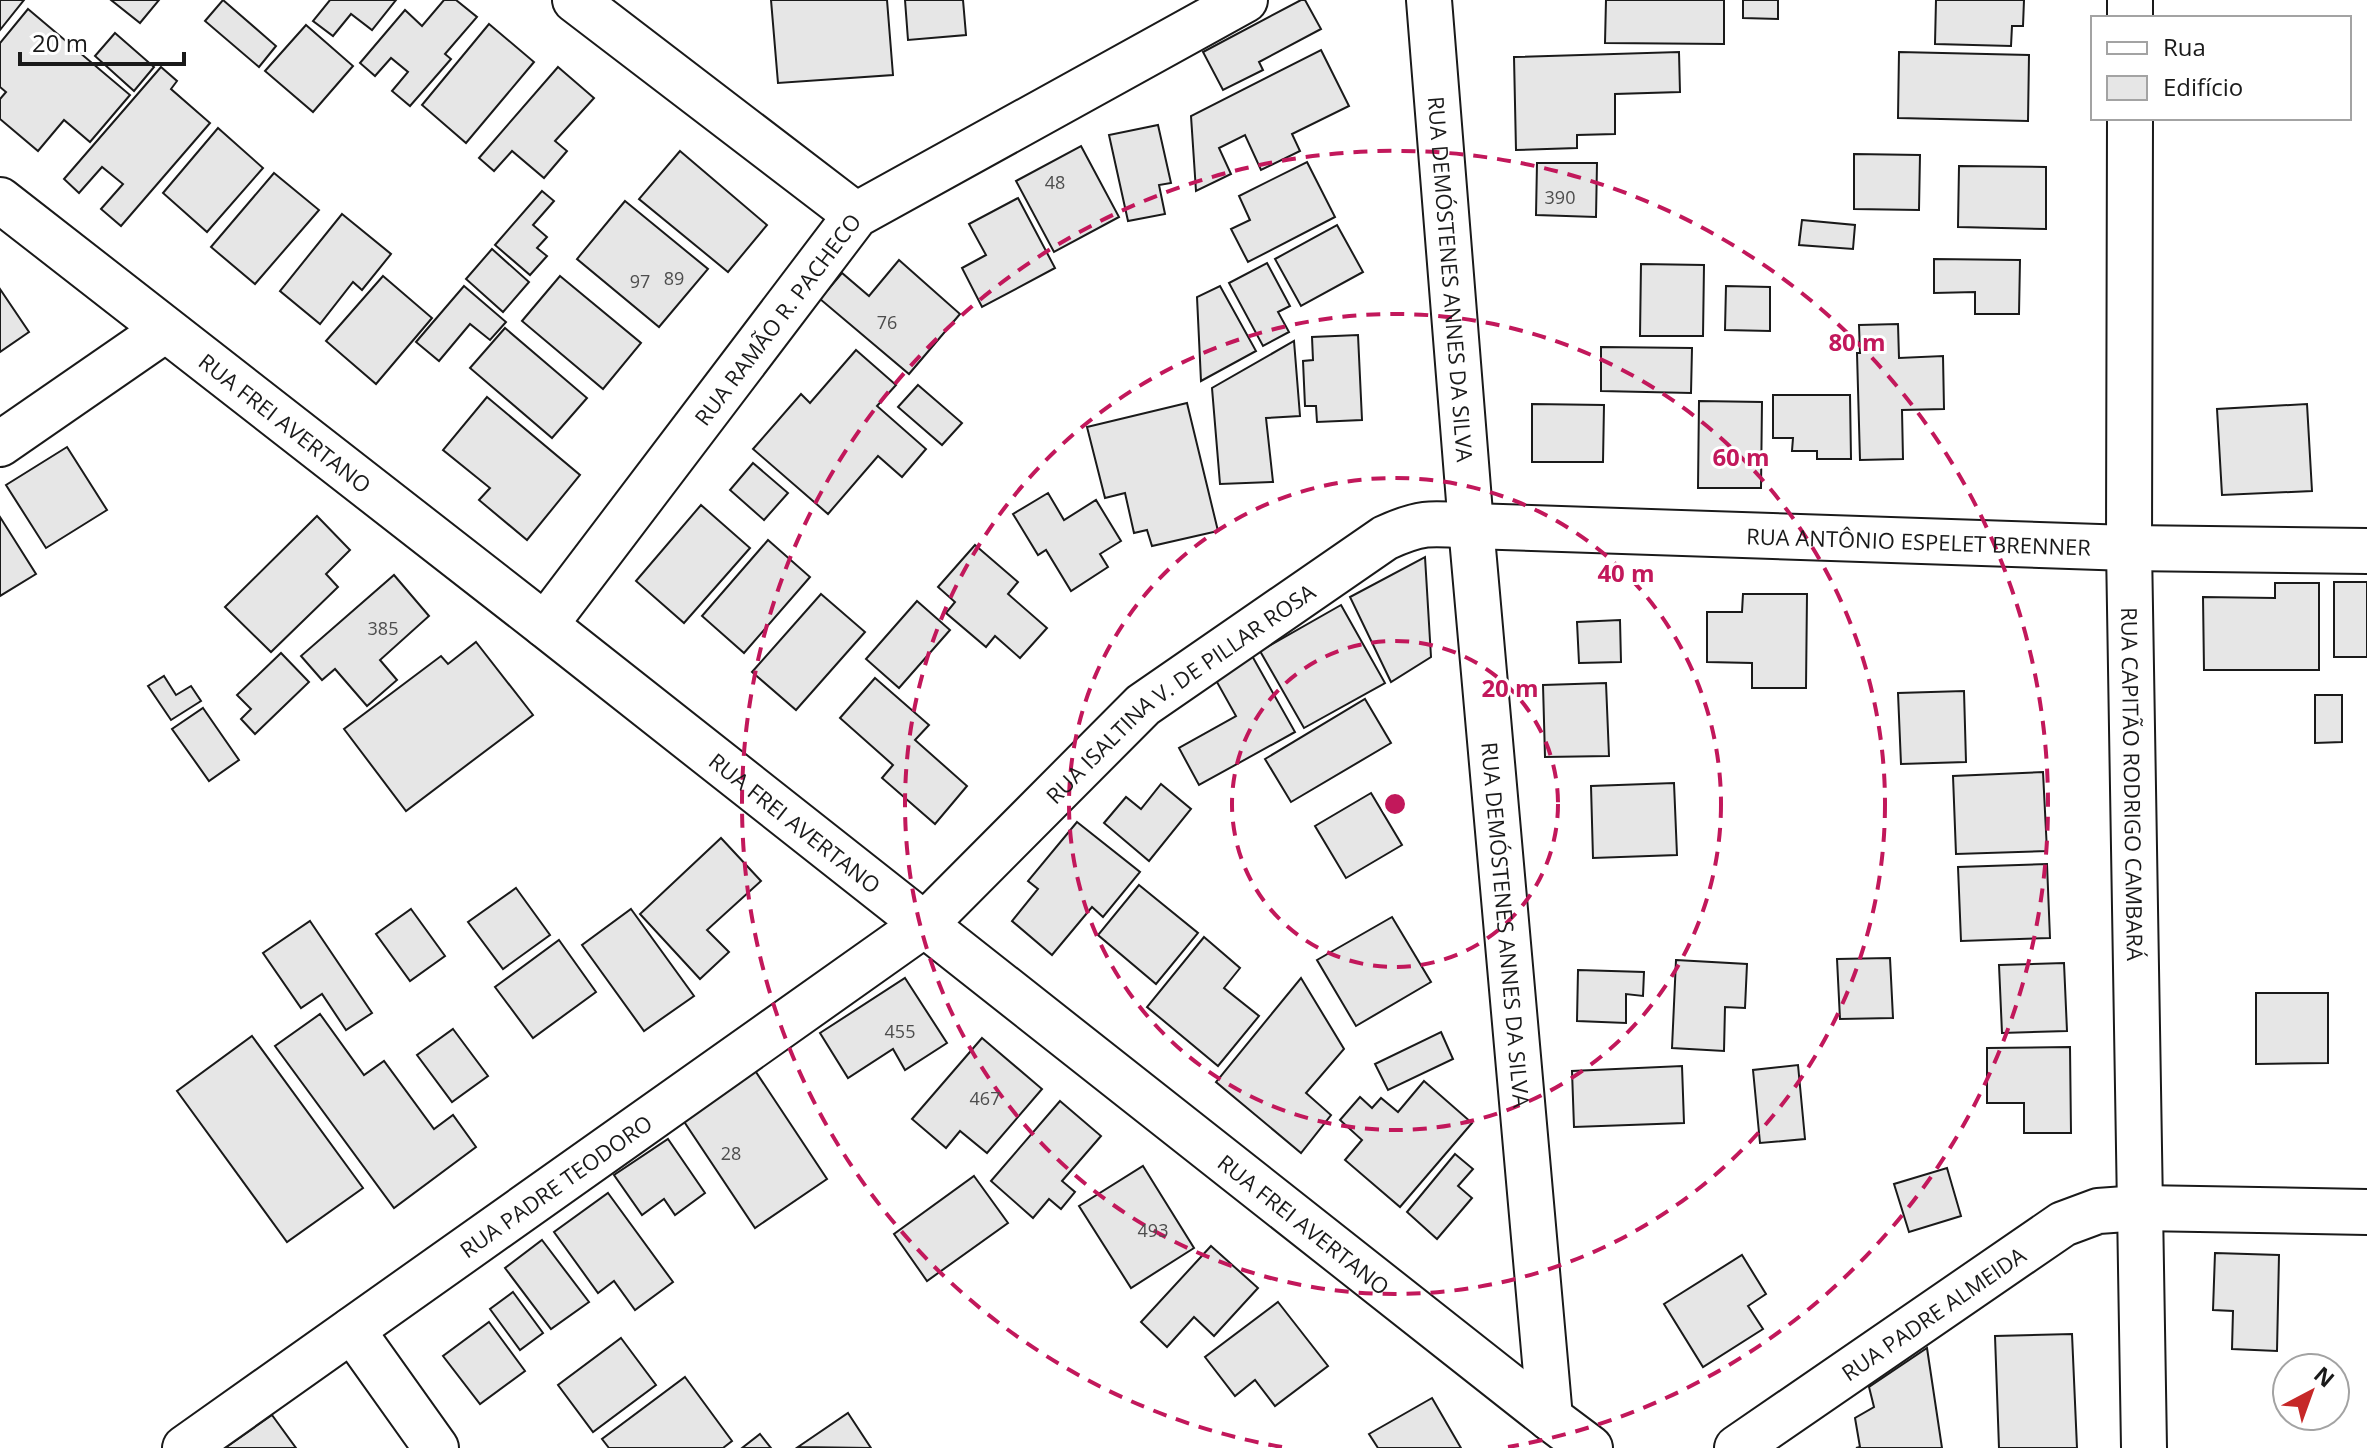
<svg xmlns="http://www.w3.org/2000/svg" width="2367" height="1448" viewBox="0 0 2367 1448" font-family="'Open Sans',sans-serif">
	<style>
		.building { fill: #e6e6e6; stroke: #1a1a1a; stroke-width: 2 }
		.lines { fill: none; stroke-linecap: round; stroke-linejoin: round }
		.street-casing { stroke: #1a1a1a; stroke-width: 48 }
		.secondary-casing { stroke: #1a1a1a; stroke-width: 48 }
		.street { stroke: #fff; stroke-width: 44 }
		.secondary { stroke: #fff; stroke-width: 44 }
		.ring { fill: none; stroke: #c2185b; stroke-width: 4; stroke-dasharray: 14 10 }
		.labels { text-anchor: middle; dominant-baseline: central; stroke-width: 6; stroke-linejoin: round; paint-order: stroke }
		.number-label { font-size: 18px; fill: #4d4d4d }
		.street-label { font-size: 22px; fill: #1a1a1a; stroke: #fff }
		.centre { fill: #c2185b; stroke: #fff; stroke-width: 4 }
		.ring-label { font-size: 24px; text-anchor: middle; font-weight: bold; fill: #c2185b; stroke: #fff; stroke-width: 6; stroke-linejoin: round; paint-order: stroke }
	</style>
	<rect width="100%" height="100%" fill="#fff"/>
	<g class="building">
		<polygon points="0,0 24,0 0,30"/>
		<polygon points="111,0 159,0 140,23"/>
		<polygon points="223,0 276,46 259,67 205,21"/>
		<polygon points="330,0 396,0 372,30 351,14 333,36 313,21"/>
		<polygon points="444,0 456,0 477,17 445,54 451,59 410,106 392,91 408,72 391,58 375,76 360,63 405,10 422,26"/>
		<polygon points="771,0 887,0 893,75 778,83"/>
		<polygon points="905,0 963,0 966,35 908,40"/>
		<polygon points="1301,0 1305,0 1321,29 1259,62 1263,70 1223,90 1203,52"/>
		<polygon points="1606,0 1724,0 1724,44 1605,43"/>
		<polygon points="1743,0 1778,0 1778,19 1743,18"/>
		<polygon points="1936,0 2024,0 2023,26 2012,26 2011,46 1935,44"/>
		<polygon points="28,9 130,95 90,142 64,120 38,151 0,119 0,99 6,92 0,87 0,43"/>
		<polygon points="489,24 534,62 466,143 422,105"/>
		<polygon points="306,25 353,66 313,112 265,71"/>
		<polygon points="115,33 154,67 134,91 95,56"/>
		<polygon points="1321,50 1349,106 1292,134 1300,151 1261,170 1245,135 1219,148 1231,174 1196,191 1191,116"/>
		<polygon points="1679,52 1680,92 1615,94 1615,134 1577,135 1577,148 1516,150 1514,57"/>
		<polygon points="1899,52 2029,55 2028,121 1898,118"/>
		<polygon points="161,67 177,81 171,89 210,123 121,226 101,209 123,184 102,167 79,193 64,179"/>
		<polygon points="558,67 594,98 555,141 567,151 544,178 512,151 494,171 479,158"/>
		<polygon points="1158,125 1171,183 1159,185 1165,214 1128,221 1109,135"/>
		<polygon points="218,128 263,168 207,232 163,193"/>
		<polygon points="1081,146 1119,217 1054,252 1016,181"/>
		<polygon points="680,151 767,225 728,272 639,199"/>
		<polygon points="1854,154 1920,155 1919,210 1854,209"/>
		<polygon points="1307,162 1335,217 1248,262 1231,229 1250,220 1239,196"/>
		<polygon points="1537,163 1597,163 1596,217 1536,215"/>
		<polygon points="1959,166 2046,167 2046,229 1958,227"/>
		<polygon points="274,173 319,210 255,284 211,247"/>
		<polygon points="542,191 554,201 533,225 547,237 537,248 547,256 530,275 495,245"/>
		<polygon points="1018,198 1055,268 982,307 962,268 986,255 969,224"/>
		<polygon points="625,201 708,269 659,327 577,259"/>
		<polygon points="342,214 391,254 362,290 353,282 320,324 280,291"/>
		<polygon points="1802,220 1855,225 1853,249 1799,245"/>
		<polygon points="1337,225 1363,272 1301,306 1275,259"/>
		<polygon points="492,249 529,282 503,312 466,279"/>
		<polygon points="1934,259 2020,260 2019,314 1975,314 1975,292 1934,293"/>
		<polygon points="899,260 960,314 909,374 820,299 842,273 869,296"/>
		<polygon points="1267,263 1290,306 1278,312 1289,332 1263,346 1229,283"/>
		<polygon points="1641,264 1704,265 1703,336 1640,336"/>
		<polygon points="383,276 432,318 376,384 326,341"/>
		<polygon points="560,276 641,343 603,389 522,321"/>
		<polygon points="464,286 506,322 490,340 470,324 439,361 416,342"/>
		<polygon points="1220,286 1256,351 1201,381 1197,297"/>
		<polygon points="1726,286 1770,287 1770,331 1725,330"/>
		<polygon points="0,289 29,332 0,352"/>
		<polygon points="1898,324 1899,358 1943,356 1944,409 1902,410 1903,459 1860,460 1857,353 1860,353 1859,325"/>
		<polygon points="505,328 587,398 552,438 470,368"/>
		<polygon points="1358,335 1362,420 1317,422 1316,406 1305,406 1303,361 1313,360 1312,337"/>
		<polygon points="1294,341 1300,416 1266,418 1273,482 1220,484 1212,388"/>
		<polygon points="1601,347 1692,348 1691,393 1601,391"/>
		<polygon points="856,350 896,385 877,406 926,449 902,477 878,456 828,514 753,449 801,394 810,403"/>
		<polygon points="918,385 962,423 942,445 898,407"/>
		<polygon points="1773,395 1850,395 1851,459 1817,459 1817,451 1792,451 1793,438 1773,438"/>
		<polygon points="487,397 580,475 527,540 479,500 490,488 443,450"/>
		<polygon points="1699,401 1762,402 1761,488 1698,488"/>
		<polygon points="1187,403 1218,531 1152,546 1147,530 1134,533 1125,493 1105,498 1087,427"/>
		<polygon points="1532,404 1604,405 1603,462 1532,462"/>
		<polygon points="2307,404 2312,491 2222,495 2217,409"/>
		<polygon points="67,447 107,510 46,548 6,485"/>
		<polygon points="753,463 788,493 764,520 730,490"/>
		<polygon points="1048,493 1064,520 1096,500 1121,541 1100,554 1108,567 1071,591 1046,550 1038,555 1013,514"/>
		<polygon points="701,505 750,548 684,623 636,581"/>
		<polygon points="317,516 350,550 326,574 338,587 271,652 225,607"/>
		<polygon points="0,517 36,574 0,596"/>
		<polygon points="768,540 810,577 744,653 702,616"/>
		<polygon points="975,545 1018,582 1008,594 1047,628 1020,658 995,636 986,647 946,613 955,602 938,587"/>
		<polygon points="1425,557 1431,657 1391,682 1350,597"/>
		<polygon points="394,575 429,616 380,660 397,680 367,706 335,669 322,680 301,656"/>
		<rect x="2334" y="582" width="33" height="75"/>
		<polygon points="2275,583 2319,583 2319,670 2204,670 2203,597 2275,598"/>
		<polygon points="821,594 865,632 796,710 752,672"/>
		<polygon points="1743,594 1807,594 1806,688 1752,688 1752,663 1707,662 1707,612 1742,612"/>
		<polygon points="917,601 950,630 899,688 866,659"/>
		<polygon points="1341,605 1385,683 1304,728 1260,651"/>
		<polygon points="1620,620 1621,662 1579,663 1577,622"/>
		<polygon points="476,642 533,715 406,811 344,729 441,656 448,664"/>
		<polygon points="281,653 309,682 255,734 241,719 251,709 237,695"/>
		<polygon points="1251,654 1295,732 1199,785 1179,748 1236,716 1213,675"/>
		<polygon points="164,676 176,695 191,686 201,701 171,720 148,686"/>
		<polygon points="875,678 929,725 915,740 967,786 935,824 882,778 893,765 840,718"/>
		<polygon points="1606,683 1609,756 1545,757 1543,685"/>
		<polygon points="1964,691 1966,762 1901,764 1898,693"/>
		<polygon points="2315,695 2342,695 2342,742 2315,743"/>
		<polygon points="1365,699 1391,743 1291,802 1265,759"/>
		<polygon points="203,708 239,760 209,781 172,729"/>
		<polygon points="2043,772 2047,851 1956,854 1953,776"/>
		<polygon points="1674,783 1677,855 1593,858 1591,786"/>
		<polygon points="1161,784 1191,809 1149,861 1104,823 1126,797 1141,809"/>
		<polygon points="1371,793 1402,845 1346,878 1315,826"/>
		<polygon points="1077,822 1140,872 1103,917 1092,907 1052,955 1012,921 1038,889 1028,881"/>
		<polygon points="721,838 761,881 707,930 729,952 700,979 640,914"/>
		<polygon points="2047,864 2050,938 1961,941 1958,867"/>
		<polygon points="1139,885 1198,933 1156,984 1098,935"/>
		<polygon points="516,888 550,935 503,969 468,922"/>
		<polygon points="411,909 445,956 410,981 376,934"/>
		<polygon points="631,909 694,996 644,1031 582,945"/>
		<polygon points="1392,917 1431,982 1356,1026 1317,960"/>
		<polygon points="310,921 372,1013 346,1030 322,994 301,1008 263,953"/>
		<polygon points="1204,937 1240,968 1224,988 1259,1016 1218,1066 1147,1007"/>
		<polygon points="559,940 596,992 533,1038 495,987"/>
		<polygon points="1890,958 1893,1018 1840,1019 1837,959"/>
		<polygon points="1676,960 1747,964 1745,1008 1725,1007 1724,1051 1672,1048"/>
		<polygon points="2064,963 2067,1031 2002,1033 1999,965"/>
		<polygon points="1578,970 1644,972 1643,996 1626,994 1626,1023 1577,1021"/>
		<polygon points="905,978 947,1043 905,1070 893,1049 848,1078 820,1033"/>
		<polygon points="1301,978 1344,1049 1306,1093 1331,1115 1301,1153 1216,1082"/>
		<polygon points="2256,993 2328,993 2328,1063 2256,1064"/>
		<polygon points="320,1014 364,1075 384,1061 434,1129 453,1115 476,1147 394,1208 275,1046"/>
		<polygon points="453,1029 488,1076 452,1102 417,1055"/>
		<polygon points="1441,1032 1453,1059 1388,1090 1375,1064"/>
		<polygon points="252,1036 363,1188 287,1242 177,1091"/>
		<polygon points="982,1038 1042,1089 987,1153 960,1131 946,1148 912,1119"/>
		<polygon points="2070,1047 2071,1133 2024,1133 2024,1103 1987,1103 1987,1048"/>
		<polygon points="1798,1065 1805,1139 1760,1143 1753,1070"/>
		<polygon points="1682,1066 1684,1123 1574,1127 1572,1071"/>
		<polygon points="754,1069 827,1179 755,1228 681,1117"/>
		<polygon points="1424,1081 1472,1123 1400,1207 1345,1160 1362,1140 1340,1120 1360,1097 1372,1108 1381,1098 1398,1112"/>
		<polygon points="1060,1101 1101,1136 1062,1181 1075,1192 1061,1209 1049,1199 1033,1218 991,1181"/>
		<polygon points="668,1139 705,1193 675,1215 664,1199 642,1215 614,1175"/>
		<polygon points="1455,1154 1473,1169 1458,1186 1472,1198 1437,1239 1407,1212"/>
		<polygon points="1143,1166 1194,1248 1131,1288 1079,1206"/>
		<polygon points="1947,1168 1961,1216 1909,1232 1894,1184"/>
		<polygon points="974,1176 1008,1223 927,1281 894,1234"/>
		<polygon points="608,1193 673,1282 635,1310 614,1281 598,1293 554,1232"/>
		<polygon points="542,1240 589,1302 551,1329 505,1268"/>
		<polygon points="1211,1246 1258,1288 1214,1336 1194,1317 1167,1347 1141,1322"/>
		<polygon points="2215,1253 2279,1255 2277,1351 2232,1349 2233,1311 2213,1310"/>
		<polygon points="1742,1255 1766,1294 1748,1306 1763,1329 1703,1367 1664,1304"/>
		<polygon points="513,1292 543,1333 520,1350 490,1309"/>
		<polygon points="1278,1302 1328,1366 1275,1406 1255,1380 1235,1396 1205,1357"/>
		<polygon points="489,1322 525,1371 480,1404 443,1356"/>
		<polygon points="2072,1334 2077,1448 1999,1448 1995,1336"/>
		<polygon points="621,1338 656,1385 593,1432 558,1385"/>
		<polygon points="1927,1348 1942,1448 1856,1448 1860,1447 1855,1418 1874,1407 1869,1387"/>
		<polygon points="685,1377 732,1441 723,1448 609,1448 602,1439"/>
		<polygon points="1432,1398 1461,1448 1378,1448 1369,1434"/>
		<polygon points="848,1413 871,1448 798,1447"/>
		<polygon points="272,1415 296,1448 225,1448"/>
		<polygon points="760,1434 771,1448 742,1448"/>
	</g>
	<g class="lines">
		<g class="street-casing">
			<g id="street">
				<polyline points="575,0 856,215"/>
				<polyline points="2130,18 2130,0"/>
				<path id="s1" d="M2130,118L2129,548L2144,1448"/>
				<path id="s2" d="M0,200L545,625L1550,1418"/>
				<polyline points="0,444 165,330"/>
				<path id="s3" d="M545,625L856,215L1245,0"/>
				<polyline points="352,1330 436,1448"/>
				<path id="s4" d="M185,1448L925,924L1143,705L1385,538C1422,521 1432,523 1471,526L2129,548L2367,551"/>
			</g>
		</g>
		<g class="secondary-casing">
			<g id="secondary">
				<path id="s5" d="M1429,0L1471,526L1550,1418L1590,1448"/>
				<path id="s6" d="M1737,1448L2063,1224L2098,1211L2140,1208L2367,1212"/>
			</g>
		</g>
		<use href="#street" class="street"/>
		<use href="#secondary" class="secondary"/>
	</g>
	<g class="ring">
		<circle cx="1395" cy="804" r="163"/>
		<circle cx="1395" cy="804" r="326"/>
		<circle cx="1395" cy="804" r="490"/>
		<path d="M1282 1447A653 653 0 1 1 1508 1447"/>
	</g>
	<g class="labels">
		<g class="number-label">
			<text x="1055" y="182">48</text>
			<text x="1560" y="197">390</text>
			<text x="674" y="278">89</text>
			<text x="640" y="281">97</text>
			<text x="887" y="322">76</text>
			<text x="383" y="628">385</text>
			<text x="900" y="1031">455</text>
			<text x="985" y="1098">467</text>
			<text x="731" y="1153">28</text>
			<text x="1153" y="1230">493</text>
		</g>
		<g class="street-label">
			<text stroke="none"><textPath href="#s5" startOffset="280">RUA DEMÓSTENES ANNES DA SILVA</textPath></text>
			<text stroke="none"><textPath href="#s3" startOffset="384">RUA RAMÃO R. PACHECO</textPath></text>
			<text stroke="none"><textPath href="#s2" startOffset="362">RUA FREI AVERTANO</textPath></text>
			<text stroke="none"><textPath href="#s4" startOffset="2046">RUA ANTÔNIO ESPELET BRENNER</textPath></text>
			<text stroke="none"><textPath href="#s4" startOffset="1252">RUA ISALTINA V. DE PILLAR ROSA</textPath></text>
			<text stroke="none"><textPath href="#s1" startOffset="666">RUA CAPITÃO RODRIGO CAMBARÁ</textPath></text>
			<text stroke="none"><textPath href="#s2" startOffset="1010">RUA FREI AVERTANO</textPath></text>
			<text stroke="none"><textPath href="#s5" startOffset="928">RUA DEMÓSTENES ANNES DA SILVA</textPath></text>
			<text stroke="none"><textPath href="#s4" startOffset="454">RUA PADRE TEODORO</textPath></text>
			<text stroke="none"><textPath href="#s2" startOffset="1658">RUA FREI AVERTANO</textPath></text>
			<text stroke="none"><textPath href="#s6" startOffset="238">RUA PADRE ALMEIDA</textPath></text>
		</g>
	</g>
	<circle cx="1395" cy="804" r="12" class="centre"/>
	<g class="ring-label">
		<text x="1857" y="351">80 m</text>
		<text x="1741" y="466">60 m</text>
		<text x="1626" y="582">40 m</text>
		<text x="1510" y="697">20 m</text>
	</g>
	<rect x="2091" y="16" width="260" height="104" fill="#ffffff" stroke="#a3a3a3" stroke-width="2"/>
	<rect x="2107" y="42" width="40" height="12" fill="#ffffff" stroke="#a3a3a3" stroke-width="2"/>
	<text x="2163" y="56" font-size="24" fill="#1a1a1a">Rua</text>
	<rect x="2107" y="76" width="40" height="24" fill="#e6e6e6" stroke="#a3a3a3" stroke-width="2"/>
	<text x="2163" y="96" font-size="24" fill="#1a1a1a">Edifício</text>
	<g transform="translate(2311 1392) rotate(41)"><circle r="38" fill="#ffffff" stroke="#a3a3a3" stroke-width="2"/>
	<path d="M0-6L14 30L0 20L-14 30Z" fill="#c62828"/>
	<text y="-12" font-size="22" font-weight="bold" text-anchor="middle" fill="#1a1a1a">N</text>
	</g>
	<path d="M20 52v12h164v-12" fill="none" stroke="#1a1a1a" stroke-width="4"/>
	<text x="32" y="52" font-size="24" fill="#1a1a1a" stroke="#ffffff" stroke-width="6" paint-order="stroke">20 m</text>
</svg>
